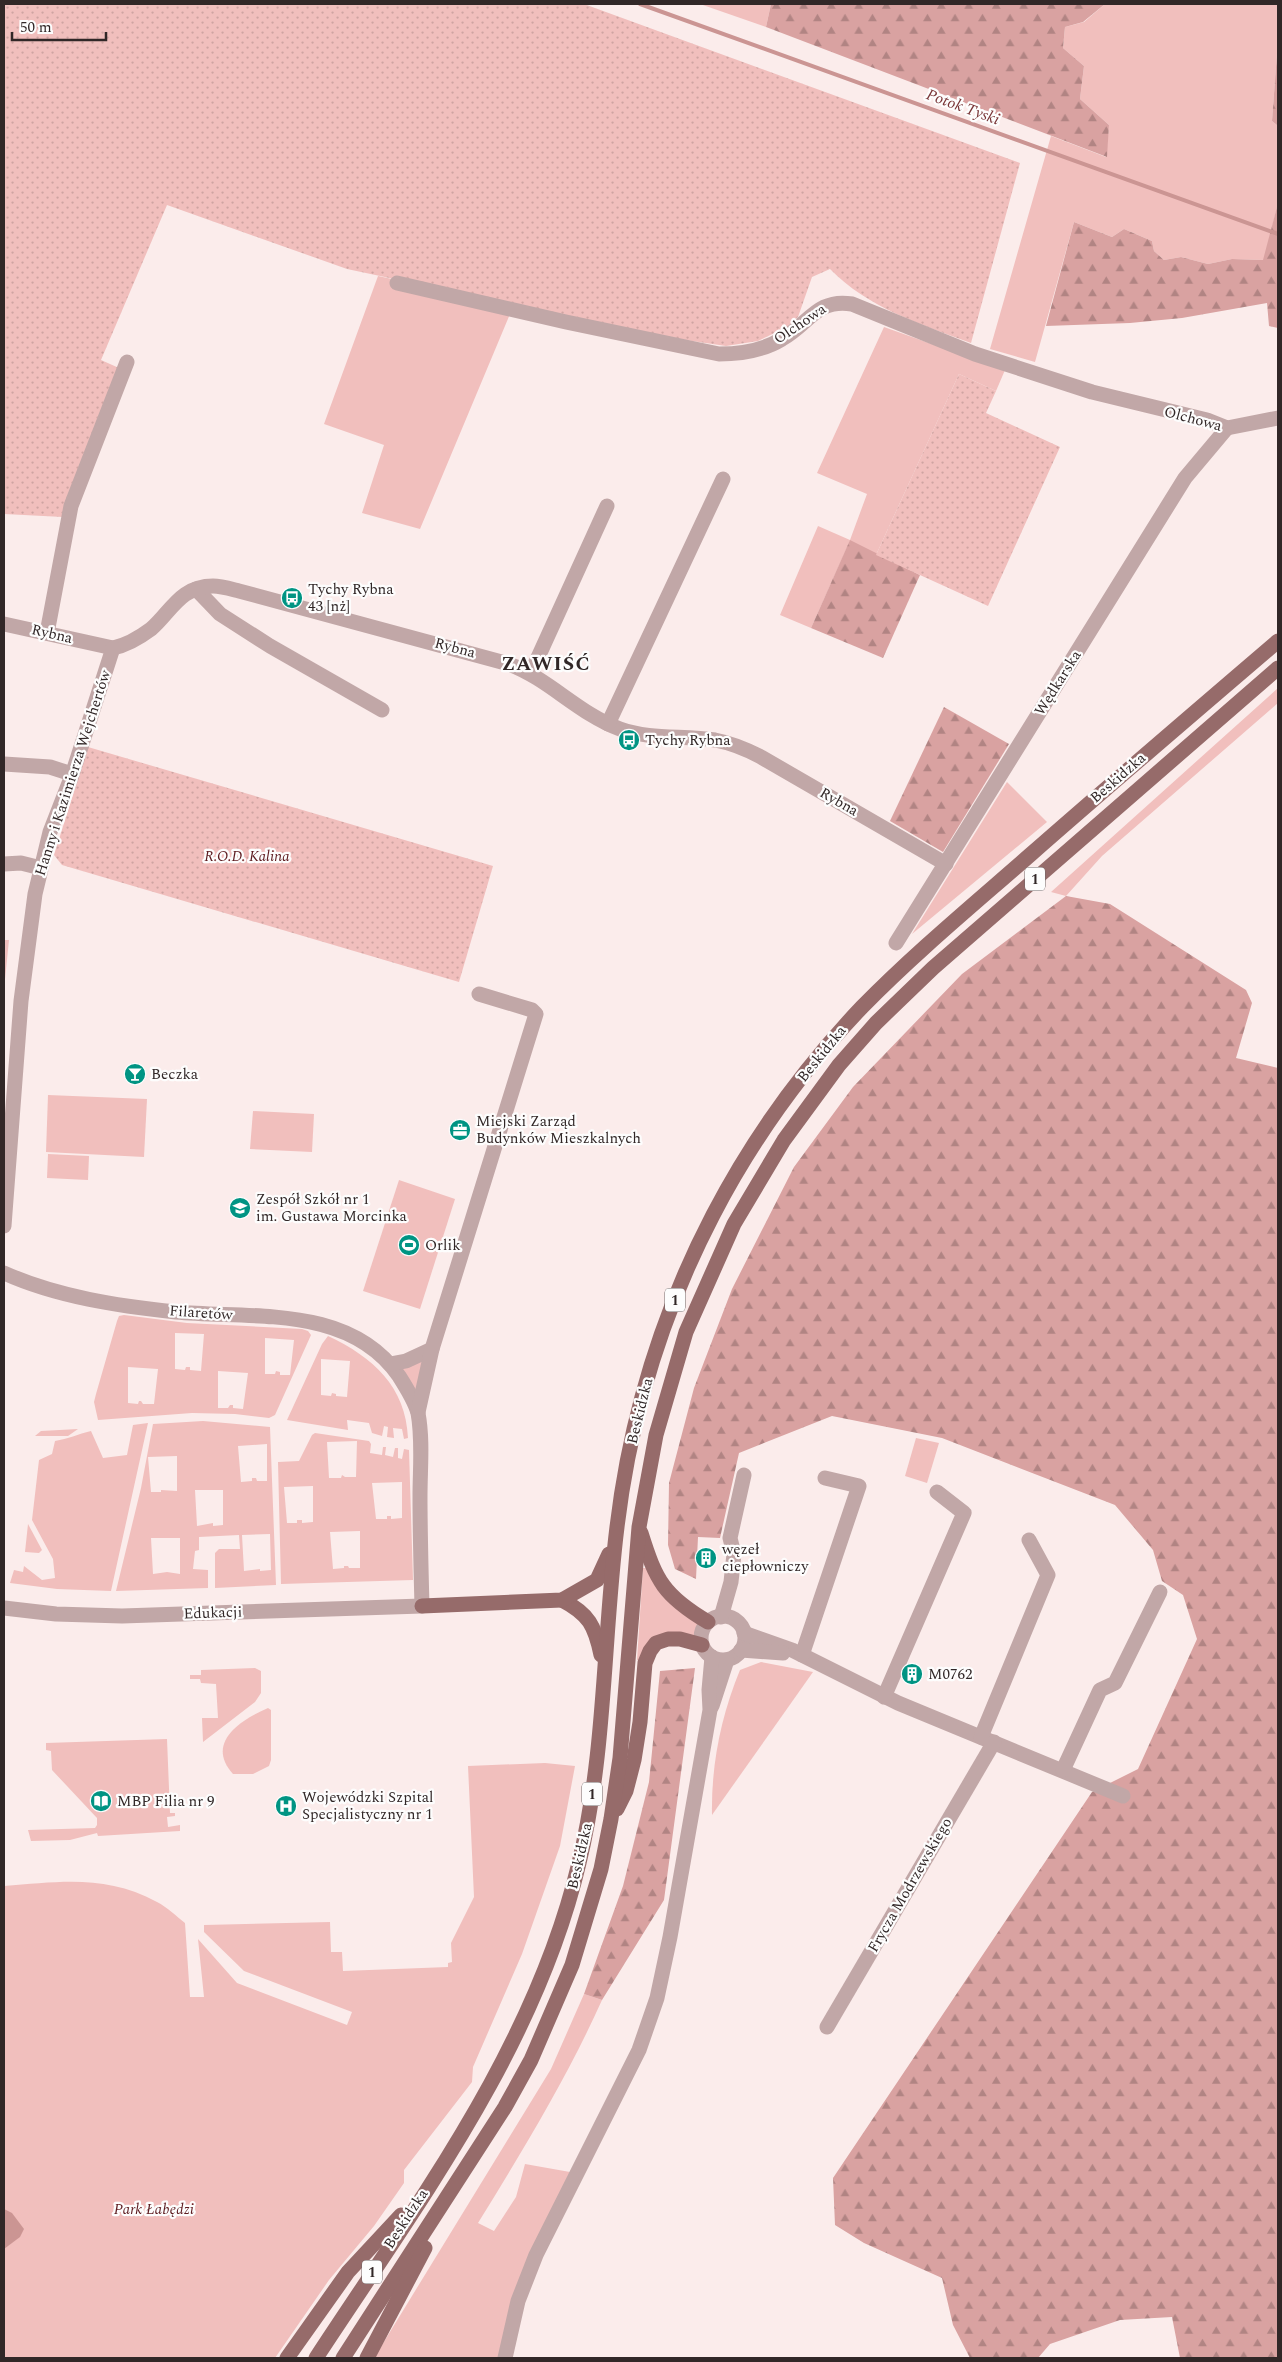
<svg xmlns="http://www.w3.org/2000/svg" width="1282" height="2362" viewBox="0 0 1282 2362" font-family="Spectral,serif">
	<style>
		.green { fill: #f1bfbd; fill-rule: evenodd }
		.forest { fill: url(#forest-firs) }
		.garden { fill: url(#garden-dots) }
		.water { fill: #cb9593 }
		.lines { fill: none; stroke-linecap: round; stroke-linejoin: round }
		.stream { stroke: #cb9593; stroke-width: 4 }
		.minor { stroke: #c1a7a7; stroke-width: 15 }
		.major { stroke: #966b6a; stroke-width: 15 }
		.labels { text-anchor: middle; dominant-baseline: central; stroke-width: 4.5; stroke-linejoin: round; paint-order: stroke }
		.shield { fill: #fdfdfd; stroke: #6e6767; stroke-width: 1 }
		.shield-label { font-size: 14px; font-weight: bold; fill: #312727 }
		.street-label { font-size: 15px; fill: #312727; stroke: #fdfdfd }
		.poi-label { font-size: 15px; fill: #312727; stroke: #fdfdfd; text-anchor: start }
		.park-label { font-size: 15px; font-style: italic; fill: #5d1b1f; stroke: #fdfdfd }
		.water-label { font-size: 16px; font-style: italic; fill: #783436; stroke: #fdfdfd }
		.district-label { font-size: 20px; font-weight: bold; letter-spacing: 1px; fill: #312727; stroke: #fdfdfd }
	</style>
	<defs>
		<pattern id="forest-firs" width="22" height="20" patternUnits="userSpaceOnUse" patternTransform="scale(1.25)"><rect width="22" height="20" fill="#d9a2a1"/><path d="M5 1l3.5 6h-7zM16 11l3.5 6h-7z" fill="#b18483"/></pattern>
		<pattern id="garden-dots" width="8" height="8" patternUnits="userSpaceOnUse" patternTransform="scale(1.25)"><rect width="8" height="8" fill="#f1bfbd"/><path d="M2 2h.1M6 6h.1" fill="none" stroke="#cfa4a2" stroke-width="1.8" stroke-linecap="round"/></pattern>
	</defs>
	<rect width="100%" height="100%" fill="#fbeceb"/>
	<g class="green">
		<polygon points="700,4 771,4 766,27"/>
		<polygon points="1105,4 1278,4 1278,40 1272,121 1278,126 1278,203 1264,260 1232,259 1208,264 1181,257 1164,260 1154,251 1152,241 1124,229 1112,237 1074,222 1035,362 990,349 1051,136 1106,157 1109,125 1080,99 1084,66 1063,48 1065,27 1084,22"/>
		<polygon points="378,276 518,306 510,314 420,529 362,513 384,445 324,424"/>
		<polygon points="884,327 1005,370 996,391 959,374 876,555 850,541 811,628 780,615 818,526 850,540 867,494 817,473"/>
		<polygon points="1278,688 1278,703 1102,856 1066,896 1051,892"/>
		<polygon points="1007,782 1047,822 912,934"/>
		<polygon points="4,940 9,940 4,989"/>
		<polygon points="48,1095 147,1099 144,1157 46,1152"/>
		<polygon points="253,1111 314,1114 312,1152 250,1149"/>
		<polygon points="48,1154 89,1156 88,1180 47,1178"/>
		<polygon points="399,1180 455,1199 420,1309 363,1291"/>
		<path d="M124,1315L187,1323L302,1329L308,1331L311,1335L275,1415L269,1418L235,1414L192,1413L98,1420L94,1402L96,1394L117,1321L119,1316ZM175,1333L204,1334L201,1371L190,1370V1367H186L185,1370L175,1369ZM265,1338L294,1340L290,1375H280V1372L276,1371L275,1374H265ZM128,1367L158,1369L154,1404H143L141,1401H139L138,1404L128,1403ZM218,1371L248,1373L243,1409L233,1408V1405H230L228,1408H218Z"/>
		<path d="M328,1336C373,1357 406,1387 408,1438L404,1439L402,1429L393,1428L394,1438L387,1437L388,1427L384,1426L382,1436L372,1433L369,1423L347,1420L348,1430L287,1420L322,1344ZM321,1359L350,1361L347,1397L336,1396V1394L332,1393L331,1396L321,1395Z"/>
		<polygon points="423,1360 415,1397 399,1368"/>
		<path d="M203,1421L270,1427L276,1585L215,1588V1553L219,1549H240L239,1535L199,1537V1550L195,1551L193,1569L208,1570V1588L116,1591L141,1488L153,1424ZM267,1444V1481H257L256,1478H252V1481L241,1482L238,1446ZM177,1456V1491L161,1490V1492H151L148,1457ZM195,1490H223V1525L213,1526V1523L197,1526ZM270,1534L271,1570L260,1571V1569L244,1571L242,1535ZM151,1538H180V1574L167,1572L153,1574Z"/>
		<path d="M148,1423L111,1591L57,1589L10,1583L14,1570L23,1572L24,1566L42,1580L55,1578L53,1559L32,1520L39,1460L52,1454L55,1441C68,1439 78,1434 91,1431L103,1458L127,1455L133,1425Z"/>
		<polygon points="78,1429 68,1436 35,1436 41,1431"/>
		<path d="M315,1433L369,1441L371,1444L370,1453L382,1455L383,1447H386L385,1455L393,1457L395,1448H398V1458L402,1459L404,1449L409,1450L413,1580L281,1584L278,1462L299,1461L312,1435ZM357,1441L356,1477H345L342,1475L341,1478H329L327,1442ZM402,1482V1518L391,1519V1516H387V1519H376L372,1483ZM313,1486V1522L302,1523V1520H297V1523H287L284,1487ZM360,1531V1568H349L348,1566H344V1568L333,1569L330,1532Z"/>
		<polygon points="916,1438 939,1443 927,1483 905,1476"/>
		<polygon points="28,1524 42,1550 39,1553 25,1552"/>
		<path d="M643,1568H647C659,1596 674,1607 700,1623L695,1636L678,1633L640,1661L637,1660Z"/>
		<path d="M761,1662L813,1672L712,1815C711,1765 721,1716 740,1670Z"/>
		<polygon points="255,1668 261,1671 261,1693 255,1702 203,1742 202,1718 218,1718 216,1684 201,1683 200,1679 190,1679 190,1675 201,1675 201,1670"/>
		<path d="M268,1708L271,1710V1760L269,1766L253,1774H233C205,1743 240,1720 268,1708Z"/>
		<polygon points="167,1739 170,1813 175,1813 175,1816 167,1817 168,1827 180,1825 180,1831 98,1836 97,1833 70,1840 31,1841 28,1830 95,1828 97,1825 97,1818 52,1770 51,1751 46,1750 46,1743"/>
		<path d="M545,1763L575,1766L560,1846L522,1954L473,2067L472,2082L404,2170V2183L374,2226L329,2280L275,2358H4V1886C60,1882 105,1874 157,1902C167,1907 176,1916 185,1923L190,1997H204L198,1939L237,1983L347,2025L352,2012L244,1971L204,1932V1925L330,1922L331,1952H342L343,1971L448,1967V1963L452,1962L451,1943L474,1897L468,1766Z"/>
		<path d="M584,1994L602,2000C567,2078 523,2150 478,2223L494,2231L516,2197L525,2164L570,2172L498,2358H374L551,2069Z"/>
	</g>
	<g class="forest">
		<polygon points="771,4 1105,4 1083,22 1065,27 1063,48 1084,66 1080,99 1109,125 1107,157 766,27"/>
		<polygon points="1278,40 1278,126 1272,121"/>
		<polygon points="1278,203 1278,328 1269,326 1267,303 1182,318 1130,323 1046,326 1074,222 1112,237 1124,229 1152,241 1154,251 1164,260 1181,257 1208,264 1232,259 1263,260"/>
		<polygon points="850,540 920,575 883,658 811,628"/>
		<polygon points="944,707 1009,744 943,852 890,821"/>
		<polygon points="1066,896 1110,904 1246,990 1252,1003 1236,1058 1278,1068 1278,2358 1180,2358 1172,2317 1120,2320 1050,2344 1038,2358 970,2358 953,2325 942,2278 864,2243 835,2225 833,2178 1092,1792 1138,1769 1197,1639 1183,1595 1162,1581 1153,1550 1115,1505 942,1438 832,1416 739,1453 720,1538 698,1537 696,1579 675,1569 668,1545 669,1483 694,1388 732,1289 794,1167 853,1087 962,974"/>
		<polygon points="695,1668 664,1900 602,2000 584,1994 623,1886 649,1782 660,1671"/>
	</g>
	<g class="garden">
		<path d="M4,4H584L1020,163L971,343C920,324 868,308 830,269L812,277L798,317L787,327L758,341L726,346L672,338L347,269L167,205L101,360L119,368L63,517L4,514Z"/>
		<polygon points="959,374 996,391 986,413 1060,447 988,606 876,555"/>
		<polygon points="88,747 493,866 459,982 62,865 54,855"/>
	</g>
	<polygon class="water" points="4,2209 12,2213 24,2229 20,2237 4,2249"/>
	<g class="lines">
		<polyline class="stream" points="640,4 1278,234"/>
		<g class="minor">
			<path d="M397,283L566,322L719,354C740,354 764,350 782,339C809,324 817,298 852,304L975,354L1092,392L1207,420L1227,428L1278,418"/>
			<polyline points="196,589 220,614 270,646 382,710"/>
			<path d="M4,624L113,648C127,645 139,638 151,629C171,612 180,586 213,586C221,586 231,589 239,591L509,664C549,679 579,714 620,729C651,740 683,735 715,740C731,743 746,749 761,757L946,864"/>
			<polyline points="47,633 71,506 127,362"/>
			<polyline points="528,672 535,664 607,506"/>
			<polyline points="608,724 723,479"/>
			<polyline points="4,764 50,767 72,774"/>
			<polyline points="4,864 21,863 41,868"/>
			<polyline points="896,943 1185,478 1227,428"/>
			<polyline points="4,1226 21,1001 35,894 50,832 71,778 113,648"/>
			<path d="M4,1273C57,1297 119,1306 176,1312C252,1319 349,1304 399,1376C406,1387 415,1401 418,1413C423,1440 420,1469 420,1496C420,1533 421,1569 422,1606L122,1616L56,1614L4,1608"/>
			<polyline points="390,1364 406,1361 432,1349"/>
			<polyline points="418,1412 432,1349 536,1014 532,1010 479,994"/>
			<circle cx="723" cy="1638" r="22"/>
			<polyline points="721,1617 731,1582 734,1554 730,1538 744,1475"/>
			<polyline points="744,1633 792,1650 898,1703 1123,1796"/>
			<polyline points="741,1650 783,1653"/>
			<polyline points="802,1655 859,1486 825,1478"/>
			<polyline points="884,1697 964,1513 937,1492"/>
			<polyline points="712,1706 727,1660"/>
			<polyline points="981,1737 1048,1575 1029,1540"/>
			<polyline points="1063,1770 1100,1690 1115,1683 1160,1592"/>
			<polyline points="827,2027 994,1742"/>
			<polyline points="505,2358 518,2301 536,2255 639,2050 657,1998 670,1937 710,1710 709,1690 712,1657"/>
		</g>
		<g class="major">
			<path d="M641,1533C656,1581 664,1596 708,1622"/>
			<path d="M562,1600C589,1614 595,1626 601,1655"/>
			<polyline points="422,1606 562,1600 597,1580 609,1554"/>
			<polyline points="617,1809 626,1791 634,1760 640,1722 645,1663 650,1651 656,1643 668,1639 680,1639 702,1645"/>
			<polyline points="287,2358 348,2272 401,2215"/>
			<path d="M316,2358C418,2202 535,2048 579,1863C606,1752 603,1639 617,1527C630,1418 663,1311 713,1215C752,1140 804,1068 862,1007C915,953 973,905 1030,855C1112,783 1195,712 1278,641"/>
			<polyline points="343,2358 505,2107 531,2060 572,1965 601,1869 611,1819 620,1758 639,1527 656,1435 686,1332 734,1224 784,1140 839,1065 876,1023 933,968 1278,668"/>
			<polyline points="367,2358 425,2248"/>
		</g>
	</g>
	<defs>
		<g id="bus-disc" transform="scale(1.125)"><circle r="9.5" fill="#009483" stroke="#fdfdfd"/><path d="M-5-6H5V4H4V6H2V4H-2V6H-4V4H-5ZM-3.5-4V0h7V-4ZM-3.5 1.2v1.5H-2V1.2ZM2 1.2v1.5H3.5V1.2Z" fill="#fff"/></g>
		<g id="bar-disc" transform="scale(1.125)"><circle r="9.5" fill="#009483" stroke="#fdfdfd"/><path d="M-6-5H6L.8 .8V4.5H3.5V6h-7V4.5H-.8V.8Z" fill="#fff"/></g>
		<g id="office-disc" transform="scale(1.125)"><circle r="9.5" fill="#009483" stroke="#fdfdfd"/><path d="M-6-3h4V-5.5h4V-3h4V5H-6ZM-1-4.5V-3h2v-1.5ZM-6 0V1H6V0Z" fill="#fff"/></g>
		<g id="school-disc" transform="scale(1.125)"><circle r="9.5" fill="#009483" stroke="#fdfdfd"/><path d="M0-5L7-2L0 1L-7-2ZM-4 1L0 2.5L4 1V4Q0 6-4 4Z" fill="#fff"/></g>
		<g id="stadium-disc" transform="scale(1.125)"><circle r="9.5" fill="#009483" stroke="#fdfdfd"/><path d="M0-5a6.5 5 0 1 0 0 10a6.5 5 0 1 0 0-10ZM-3.5-1.8h7v3.6h-7Z" fill="#fff"/></g>
		<g id="building-disc" transform="scale(1.125)"><circle r="9.5" fill="#009483" stroke="#fdfdfd"/><path d="M-4-6H4V6H1V3H-1V6H-4ZM-2.5-4.3h1.7v1.8h-1.7ZM.8-4.3h1.7v1.8H.8ZM-2.5-1h1.7V.8h-1.7ZM.8-1h1.7V.8H.8Z" fill="#fff"/></g>
		<g id="library-disc" transform="scale(1.125)"><circle r="9.5" fill="#009483" stroke="#fdfdfd"/><path d="M-6-4Q-3-5.5-.7-3.5V5Q-3 3-6 4ZM6-4Q3-5.5 .7-3.5V5Q3 3 6 4Z" fill="#fff"/></g>
		<g id="hospital-disc" transform="scale(1.125)"><circle r="9.5" fill="#009483" stroke="#fdfdfd"/><path d="M-5-5h3v3.5h4V-5h3V5h-3V1.5h-4V5h-3Z" fill="#fff"/></g>
	</defs>
	<g fill-rule="evenodd">
		<use href="#bus-disc" x="292" y="598"/>
		<use href="#bus-disc" x="629" y="740"/>
		<use href="#bar-disc" x="135" y="1074"/>
		<use href="#office-disc" x="460" y="1130"/>
		<use href="#school-disc" x="240" y="1208"/>
		<use href="#stadium-disc" x="409" y="1245"/>
		<use href="#building-disc" x="706" y="1558"/>
		<use href="#building-disc" x="912" y="1674"/>
		<use href="#library-disc" x="101" y="1801"/>
		<use href="#hospital-disc" x="286" y="1806"/>
	</g>
	<g class="labels">
		<g class="shield">
			<rect x="1025" y="867.5" width="20" height="23" rx="4"/>
			<rect x="665" y="1288.5" width="20" height="23" rx="4"/>
			<rect x="582" y="1782.5" width="20" height="23" rx="4"/>
			<rect x="362" y="2260.5" width="20" height="23" rx="4"/>
		</g>
		<g class="shield-label">
			<text x="1035" y="879">1</text>
			<text x="675" y="1300">1</text>
			<text x="592" y="1794">1</text>
			<text x="372" y="2272">1</text>
		</g>
		<g class="street-label">
			<text transform="translate(800 324) rotate(-34)">Olchowa</text>
			<text transform="translate(1193 419) rotate(15)">Olchowa</text>
			<text transform="translate(52 634) rotate(13)">Rybna</text>
			<text transform="translate(455 648) rotate(15)">Rybna</text>
			<text transform="translate(1058 683) rotate(-58)">Wędkarska</text>
			<text transform="translate(73 773) rotate(-72)">Hanny i Kazimierza Wejchertów</text>
			<text transform="translate(1118 778) rotate(-41)">Beskidzka</text>
			<text transform="translate(839 802) rotate(30)">Rybna</text>
			<text transform="translate(822 1054) rotate(-51)">Beskidzka</text>
			<text transform="translate(201 1313) rotate(4)">Filaretów</text>
			<text transform="translate(640 1411) rotate(-76)">Beskidzka</text>
			<text transform="translate(213 1613) rotate(-2)">Edukacji</text>
			<text transform="translate(580 1856) rotate(-77)">Beskidzka</text>
			<text transform="translate(910 1885) rotate(-60)">Frycza Modrzewskiego</text>
			<text transform="translate(406 2219) rotate(-57)">Beskidzka</text>
		</g>
		<g class="poi-label">
			<text x="308" y="589">Tychy Rybna<tspan x="308" dy="17">43 [nż]</tspan></text>
			<text x="645" y="740">Tychy Rybna</text>
			<text x="151" y="1074">Beczka</text>
			<text x="476" y="1121">Miejski Zarząd<tspan x="476" dy="17">Budynków Mieszkalnych</tspan></text>
			<text x="256" y="1199">Zespół Szkół nr 1<tspan x="256" dy="17">im. Gustawa Morcinka</tspan></text>
			<text x="425" y="1245">Orlik</text>
			<text x="722" y="1549">węzeł<tspan x="722" dy="17">ciepłowniczy</tspan></text>
			<text x="928" y="1674">M0762</text>
			<text x="302" y="1797">Wojewódzki Szpital<tspan x="302" dy="17">Specjalistyczny nr 1</tspan></text>
			<text x="117" y="1801">MBP Filia nr 9</text>
		</g>
		<g class="park-label">
			<text x="247" y="856">R.O.D. Kalina</text>
			<text x="154" y="2209">Park Łabędzi</text>
		</g>
		<g class="water-label">
			<text transform="translate(963 107) rotate(20)">Potok Tyski</text>
		</g>
		<g class="district-label">
			<text x="546" y="664">ZAWIŚĆ</text>
		</g>
	</g>
	<rect width="1282" height="2362" fill="none" stroke="#312727" stroke-width="10"/>
	<path d="M12 32v8h94v-8" fill="none" stroke="#312727" stroke-width="2.5"/>
	<text x="20" y="32" font-size="15" fill="#312727" stroke="#fdfdfd" stroke-width="4" paint-order="stroke">50 m</text>
</svg>
